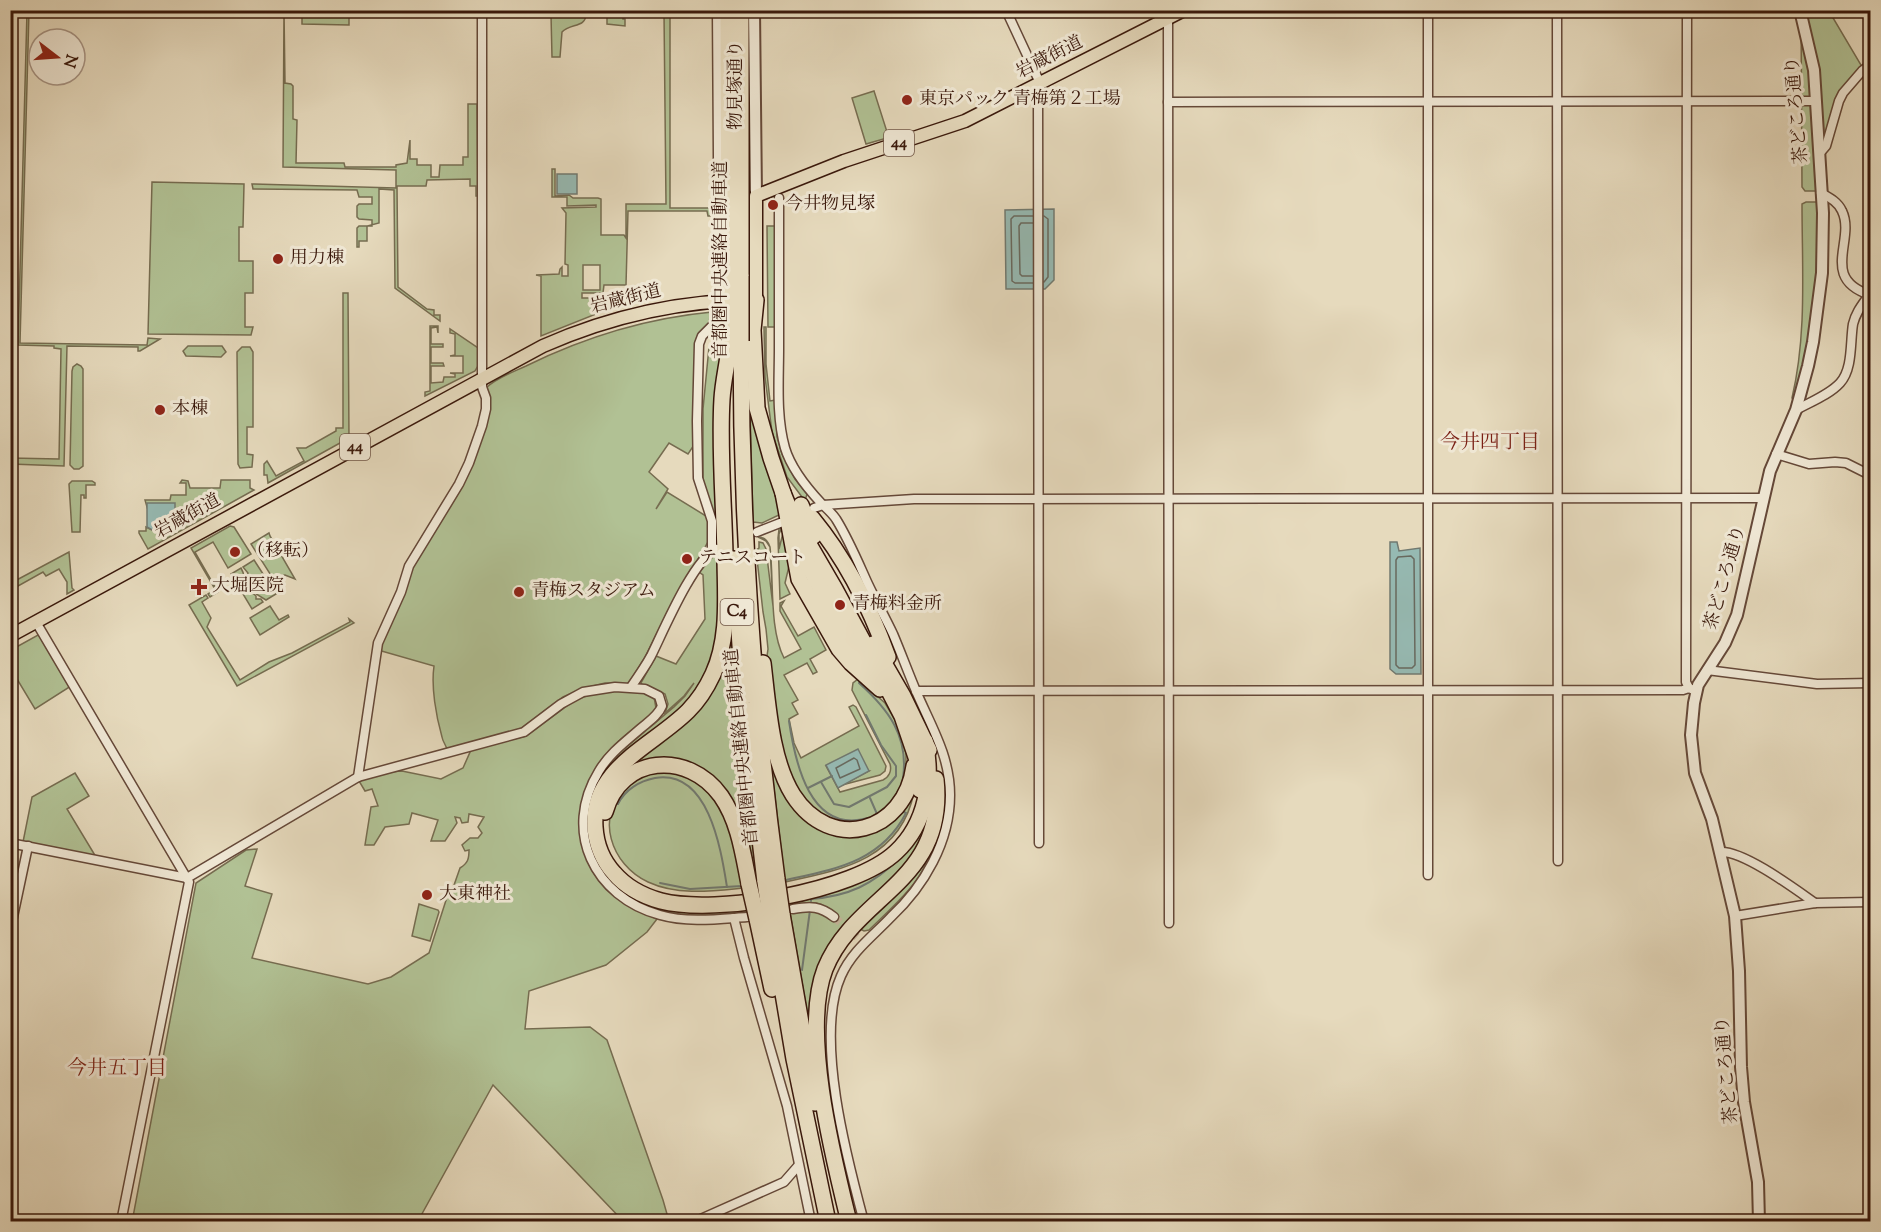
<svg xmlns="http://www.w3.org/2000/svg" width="1881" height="1232" viewBox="0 0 1881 1232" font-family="'Sorts Mill Goudy','Noto Serif JP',serif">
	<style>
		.green { fill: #b1c194; stroke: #766c50; stroke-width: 1.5; fill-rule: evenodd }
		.water { fill: #96bab3; stroke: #717970; stroke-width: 1.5 }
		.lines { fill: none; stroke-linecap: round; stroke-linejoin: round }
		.shore { stroke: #68695f; stroke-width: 1.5 }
		.stream { stroke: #717970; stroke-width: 2 }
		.minor-tunnel { stroke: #c4b399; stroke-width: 8; stroke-dasharray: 8 4; stroke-linecap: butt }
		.minor-casing { stroke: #654838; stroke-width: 11 }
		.tertiary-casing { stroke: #654838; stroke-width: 14 }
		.primary-casing { stroke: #3a180b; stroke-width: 15 }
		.motorway-casing { stroke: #3a180b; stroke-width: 18 }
		.minor { stroke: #efe7d4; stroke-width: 8 }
		.tertiary { stroke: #efe7d4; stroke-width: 10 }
		.primary { stroke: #e6dabd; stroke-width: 12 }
		.motorway { stroke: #e6dabd; stroke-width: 15 }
		.motorway-bridge-casing { stroke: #3a180b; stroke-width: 18; stroke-linecap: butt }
		.motorway-bridge { stroke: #e6dabd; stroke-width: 15 }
		.poi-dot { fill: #8f2418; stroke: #efe7d4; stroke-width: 2 }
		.labels { text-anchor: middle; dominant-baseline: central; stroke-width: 6; stroke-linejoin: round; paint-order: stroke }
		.shield { fill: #efe7d4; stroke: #705647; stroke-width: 1.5 }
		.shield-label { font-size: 16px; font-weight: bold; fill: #3a180b }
		.street-label { font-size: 18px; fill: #3a180b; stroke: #efe7d4 }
		.poi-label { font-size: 18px; fill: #3a180b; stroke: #efe7d4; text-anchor: start }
		.neighbourhood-label { font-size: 20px; fill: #7a1f14; stroke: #efe7d4 }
	</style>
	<rect width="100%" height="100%" fill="#e6dabd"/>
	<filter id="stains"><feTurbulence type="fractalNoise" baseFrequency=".00333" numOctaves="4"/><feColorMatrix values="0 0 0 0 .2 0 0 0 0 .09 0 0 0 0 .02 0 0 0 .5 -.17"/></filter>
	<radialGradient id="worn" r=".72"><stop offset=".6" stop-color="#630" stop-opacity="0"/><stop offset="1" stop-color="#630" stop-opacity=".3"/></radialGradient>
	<g class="green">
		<polygon points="29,11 20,343 147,345 148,338 160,339 140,351 138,351 138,347 67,346 64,466 11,464 11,458 59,459 61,349 54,348 54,346 18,345 27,11"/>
		<polygon points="284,11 285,83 291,84 293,86 293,119 297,120 296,163 344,163 345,167 396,167 396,165 407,163 410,140 410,159 417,159 417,165 431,165 431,177 439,177 440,165 463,165 463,157 468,157 468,104 477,104 478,196 476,196 476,186 470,186 470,179 427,180 426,186 397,186 398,287 427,309 434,310 434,315 440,315 440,321 395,288 394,190 379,189 379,223 367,226 367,241 359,241 359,247 357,247 357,228 359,226 372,226 372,220 359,219 357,217 357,206 359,204 372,204 372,197 359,197 357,190 253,189 252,184 396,188 396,170 283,167"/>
		<polygon points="328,11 349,11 349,25 302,24 302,16 327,16"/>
		<path d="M623,11L625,13H623V19H625V26L607,24V14H586C586,28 570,23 562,32L560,57H552L551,15L575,13V12Z"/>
		<path d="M638,11H670V208H712V216H708L707,211H628L626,285H604L603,293H582V298H611V308L541,336V276L536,275L559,274L560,269L562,267V276H568V265L565,264L566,213L562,208L596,207V205L567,206V197H552V169H555V196L569,195L573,198H598L601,199V235H624L626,238V204H666L664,13H636ZM583,265H600V290H583Z"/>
		<polygon points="1801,11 1829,11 1861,65 1859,70 1839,93 1818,161 1819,188 1815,191 1805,191 1802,187"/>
		<polygon points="874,91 887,132 893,131 894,136 866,144 852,98"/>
		<polygon points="152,182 244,184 243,227 239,227 239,261 253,261 253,293 245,293 245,327 253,327 251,335 148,334"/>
		<path d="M1806,202H1816L1820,206V270L1810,348L1794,402L1792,398C1807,334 1802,269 1802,204Z"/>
		<polygon points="767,226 776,226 776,327 768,327"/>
		<polygon points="343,293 348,293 349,438 268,483 267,475 264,475 264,464 267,461 276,476 304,461 297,448 306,448 336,431 336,428 343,428"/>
		<path d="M712,312L711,323L699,333L696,341L694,445L688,454L669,443L649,472L668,489L656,509L667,492L706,516L708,521V542L667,613L644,659L628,684L605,683L581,689L563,697L519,730L447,750C446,744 443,743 442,737C436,716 431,687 434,666L378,650L411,567L469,472L486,388C496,378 513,372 526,366C585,337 647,318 712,312Z"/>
		<polygon points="430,326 438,326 438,333 437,327 431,328 431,344 443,344 443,347 431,347 431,363 443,363 444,366 431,366 431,383 443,382 444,377 455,377 455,374 450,373 463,373 463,356 450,356 455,355 455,334 450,333 450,329 478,348 478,366 475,371 425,396 425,392 430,391"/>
		<polygon points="764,327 766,327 766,364 770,401 776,400 777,437 782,454 795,479 807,494 805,501 787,477 772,432 765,377"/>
		<path d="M722,342L719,377L718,635L709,668L688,703L667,722L590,813L624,890L748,907L749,912C721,914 690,919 662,912C601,895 570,839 598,780C604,768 614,758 623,748H625L674,707L685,696L694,683L684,696L665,713L668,704L665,694L648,686H643L641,683L656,656L676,664L705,619L703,575L699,572L707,562L716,554V519L703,484V409L709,347L713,343Z"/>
		<polygon points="188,346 222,346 226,352 221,357 186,356 183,351"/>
		<polygon points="242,347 250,347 253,352 253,427 247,427 247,454 253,455 252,467 240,468 238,464 237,352"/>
		<polygon points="77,364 81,366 83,369 83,466 79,469 74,469 70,465 72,371 73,367"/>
		<polygon points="749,371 783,513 762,523 753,522"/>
		<polygon points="182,480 188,481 190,488 220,488 221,480 250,480 250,488 254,490 148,549 139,533 139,531 146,531 146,527 154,531 145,500 170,500 171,495 186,495 186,483 180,483"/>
		<polygon points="72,481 92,481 95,483 95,485 86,485 86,498 84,498 84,495 81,495 80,532 72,532 69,484"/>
		<polygon points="783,525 779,534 779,549 783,533 790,562 785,583 790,594 780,599 778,538 779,529"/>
		<polygon points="230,526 234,527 251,554 228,568 213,542 195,552 218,592 210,597 208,594 215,589 191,548"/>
		<polygon points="269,533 270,536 295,579 285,575 272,577 251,544"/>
		<path d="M758,537C764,537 768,541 770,547C774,580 769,629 784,658L801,649L780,611V603L784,601L781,606L798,636L814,627L826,650L810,659L817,672L813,674L807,663L784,675L798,700L792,703L798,714L789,719L794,743L801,758L859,726L849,707L853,705L856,707L886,766L885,771L880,775L842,785L869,771L826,766L840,792L883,780C889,777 892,771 890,764L852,690L853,683L858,679L885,703L897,723L906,753V777L887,810L865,822H837L812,808L796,788L785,761L770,681L767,656L768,649L766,629L763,612L756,550L759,548V542L763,543L766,549L773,606L770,547L766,541Z"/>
		<polygon points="69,552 72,588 74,590 67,594 67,582 59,569 46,576 43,572 11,590 11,583"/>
		<polygon points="254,560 276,594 266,600 253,592 245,579 248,573 243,567"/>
		<path d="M241,568C247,578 242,586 256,596V599H261L263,602L252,609L231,574Z"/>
		<polygon points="206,595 208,598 202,602 211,618 207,627 240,680 269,662 292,653 350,622 349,619 354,623 237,686 189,605"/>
		<polygon points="729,601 739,727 757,883 754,883 746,849 700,770 618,774 700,703"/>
		<polygon points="270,606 279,620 288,615 289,617 260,635 250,618"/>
		<polygon points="38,635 41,636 71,686 35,709 11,669 11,650"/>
		<path d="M618,691L644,693L654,697L656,708L654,712C637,727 616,740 603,758C572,799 571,861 613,895C626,905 642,912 657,919L647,932L606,965L529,991L525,1029L590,1027L607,1040L663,1200L669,1221H623L493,1085L418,1221H359L338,1217L334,1222H132L196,883L246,850L257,849L245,886L272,894L252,958L368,984L391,977L429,953L449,891L453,888L460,868C468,863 469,859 469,850L465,851L462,845L470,838H478L482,833L478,827L484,817L469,814L468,822L462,823L460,818L455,817L457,823L445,841H431L438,820L412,813L409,824L385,827L374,845H365L371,807L378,806L372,789L365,791L359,781L389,772L402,771L441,779L463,768L471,750L526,736L575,700L598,692Z"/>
		<path d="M766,721L784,786L847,834L914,792C901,859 842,870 785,882Z"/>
		<path d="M665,770C675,774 687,776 696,781C729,800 736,854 744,888C713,891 678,896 648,882C611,865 594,816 627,786C638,776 651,774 665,770Z"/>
		<polygon points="75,773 89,796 67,809 96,857 23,842 32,797"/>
		<path d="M929,809L917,853L835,944L815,1058L790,913C810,909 818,909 834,922L839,917C819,899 813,901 789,906L788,901L854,884L889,866Z"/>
		<path d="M927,857C924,881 886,913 869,930L864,931L860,929Z"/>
		<polygon points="419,904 438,910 439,912 430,941 412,936"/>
	</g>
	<g class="water">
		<rect x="557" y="174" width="20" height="20"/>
		<polygon points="1054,209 1054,280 1045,289 1006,289 1005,210"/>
		<polygon points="147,503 175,503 175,519 154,531 147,527"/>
		<polygon points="1390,542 1397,542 1399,551 1420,548 1421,674 1396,674 1390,669"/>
		<polygon points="858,749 869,771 838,788 826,765"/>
	</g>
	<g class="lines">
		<g class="shore">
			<polyline points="1033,216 1014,216 1011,219 1012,281 1015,283 1033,283"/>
			<polyline points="1044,216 1048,219 1048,277 1044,282"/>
			<polyline points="1033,223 1021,223 1019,226 1020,274 1022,276 1033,276"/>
			<polygon points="1411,556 1414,559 1415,665 1412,668 1399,668 1396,665 1396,560 1398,557"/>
			<polygon points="854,758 857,760 860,769 840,778 836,768"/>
		</g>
		<g class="stream">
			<path d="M859,683C888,709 909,736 903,778"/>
			<path d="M789,721C795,762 810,835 868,818"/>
			<polyline points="821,782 834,804 849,807 887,787 896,776 896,766 881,745 866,715"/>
			<polyline points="808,788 832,776"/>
			<polyline points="870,798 877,814"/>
			<path d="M618,804C625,790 639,781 655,778C709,769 721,850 727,887"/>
			<polyline points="871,833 889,824 903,811"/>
			<path d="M786,880C835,869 881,862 906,813L904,812"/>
			<polyline points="660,883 690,889 742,886"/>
			<path d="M811,901V899C849,896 872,885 900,858"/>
			<polyline points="802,970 810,910"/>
		</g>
		<polyline class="minor-tunnel" points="834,917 857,937"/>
		<g class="minor-casing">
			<g id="minor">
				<polyline points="717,10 719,301"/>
				<polyline points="1006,10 1040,83 1038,89 1039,843"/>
				<polyline points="1557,10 1558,861"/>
				<polyline points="1687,10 1686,682 1689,688"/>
				<polyline points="1168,18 1169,923"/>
				<polyline points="1168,102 1816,101"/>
				<polyline points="1820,153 1826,146 1839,101 1843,93 1862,71 1870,65"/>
				<path d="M1821,193C1830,198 1838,202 1842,211C1856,240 1819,278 1870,295"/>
				<path d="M779,198C779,248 779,298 779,348C779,381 776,416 785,448C791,468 807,488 821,503C827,509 832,513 836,519C849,540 858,562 868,584C876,601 885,617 893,634C901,653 908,672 916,691C931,726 950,756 950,795C950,842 924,886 891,917C873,936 852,951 841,976C814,1036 847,1159 864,1222"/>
				<path d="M1796,410C1810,402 1829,395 1840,383C1853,369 1850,342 1853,324C1856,312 1862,305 1869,295"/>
				<polyline points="1776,454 1809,464 1835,462 1846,463 1870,475"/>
				<polyline points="814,508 823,505 914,499 1764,498"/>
				<polyline points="757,532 780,523"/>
				<polyline points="712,551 712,521 698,478 697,421 699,344 702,336 714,324 716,302"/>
				<polyline points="36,622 189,882 121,1222"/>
				<polyline points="1707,670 1817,684 1870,683"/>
				<path d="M631,687C638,677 645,667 651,656C663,632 693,560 716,549"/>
				<polyline points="916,691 1683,690 1689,688 1696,691"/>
				<polyline points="358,777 378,643 401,592 409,566 459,484 469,463 482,426 486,409 486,398 482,387 482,10"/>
				<path d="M10,843L187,878L358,777L524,732L561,704L583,692L615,687L645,689L659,696L662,706C658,716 648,722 640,729C625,742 609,754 599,771C562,831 594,897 660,915C688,923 718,919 747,917"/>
				<path d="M1721,852C1744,851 1795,889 1815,903"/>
				<polyline points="1428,875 1428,10"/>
				<path d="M793,909C811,906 820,906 834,917"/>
				<polyline points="1735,916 1815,903 1870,902"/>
				<polyline points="734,918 744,958 787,1106 811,1222"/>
				<polyline points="10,931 28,846"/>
				<polyline points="694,1222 784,1182 798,1166"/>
			</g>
		</g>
		<g class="tertiary-casing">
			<g id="tertiary">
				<polyline points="754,10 756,196"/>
				<polyline points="1759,1222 1758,1182 1744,1102 1741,1067 1739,971 1735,916 1712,819 1695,773 1691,735 1694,703 1698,685 1725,643 1737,615 1770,471 1796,410 1808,366 1813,342 1822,273 1823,213 1814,70 1800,10"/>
			</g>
		</g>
		<g class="primary-casing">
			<path id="primary" d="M10,636L543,346C611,316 682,300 756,300V196L844,161L965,121L1184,10"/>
		</g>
		<g class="motorway-casing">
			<g id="motorway">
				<polyline points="728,10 729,276"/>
				<polyline points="741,10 741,276"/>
				<polyline points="756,300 753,330 757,408 771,458 783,493 799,579 839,649 851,663 880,689"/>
				<path d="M741,341C741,521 753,701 777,879"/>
				<path d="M729,349C727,366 723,382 722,399C719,450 724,503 725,555C725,594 730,637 713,674C707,687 698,701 688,711C653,746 591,768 595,827C596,844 603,861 614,873C626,887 643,896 661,901C716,915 854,892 896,852C927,823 933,780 925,741"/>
				<polyline points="783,493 792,515 835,589 870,654 875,670 889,691 902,716 917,760 920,790"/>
				<polyline points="801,505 814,536"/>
				<path d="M812,518C845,558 870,607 888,657"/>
				<polyline points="798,547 850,643 867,669"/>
				<polyline points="734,559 744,703 765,882"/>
				<polyline points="873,644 903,696 929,750"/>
				<path d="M763,663C768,704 771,760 793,795C831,854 905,833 914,766"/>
				<path d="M605,812C621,755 688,750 721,796C739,822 743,854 749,884"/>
				<polyline points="782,914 815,1103"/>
				<polyline points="770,916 794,1059 828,1222"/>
				<polyline points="757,919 772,989"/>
				<path d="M849,1222C833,1157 801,1031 825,969C855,894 947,883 936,779"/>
			</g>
		</g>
		<use href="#minor" class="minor"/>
		<use href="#tertiary" class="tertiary"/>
		<use href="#primary" class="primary"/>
		<use href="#motorway" class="motorway"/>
		<g class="motorway-bridge-casing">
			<g id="motorway-bridge">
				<polyline points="729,276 729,341"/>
				<polyline points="741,276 741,341"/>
				<polyline points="777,879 782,914"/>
				<polyline points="765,882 770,916"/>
				<polyline points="749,884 757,919"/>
			</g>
		</g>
		<use href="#motorway-bridge" class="motorway-bridge"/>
	</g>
	<g class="poi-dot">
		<circle cx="907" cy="100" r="6"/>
		<circle cx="773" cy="205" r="6"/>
		<circle cx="278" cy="259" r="6"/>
		<circle cx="160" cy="410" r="6"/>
		<circle cx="235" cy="552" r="6"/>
		<circle cx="687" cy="559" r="6"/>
		<path d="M196 578h6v6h6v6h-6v6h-6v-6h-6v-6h6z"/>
		<circle cx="519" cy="592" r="6"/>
		<circle cx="840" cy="605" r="6"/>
		<circle cx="427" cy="895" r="6"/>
	</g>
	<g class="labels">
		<g class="shield">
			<rect x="884" y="130" width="30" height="26" rx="4.5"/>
			<rect x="340" y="434" width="30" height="26" rx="4.5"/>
			<rect x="720.5" y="599" width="33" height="26" rx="4.5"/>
		</g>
		<g class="shield-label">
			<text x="899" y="143">44</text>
			<text x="355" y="447">44</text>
			<text x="737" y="612">C4</text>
		</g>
		<g class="street-label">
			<text transform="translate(1050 58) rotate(-27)">岩蔵街道</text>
			<text transform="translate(737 85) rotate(-90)">物見塚通り</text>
			<text transform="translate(1798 110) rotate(-95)">茶どころ通り</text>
			<text transform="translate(722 260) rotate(-90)">首都圏中央連絡自動車道</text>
			<text transform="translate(626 300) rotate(-14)">岩蔵街道</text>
			<text transform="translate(188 517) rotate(-29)">岩蔵街道</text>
			<text transform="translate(1726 578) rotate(-74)">茶どころ通り</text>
			<text transform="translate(743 747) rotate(-96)">首都圏中央連絡自動車道</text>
			<text transform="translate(1728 1070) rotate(-95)">茶どころ通り</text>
		</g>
		<g class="poi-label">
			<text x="919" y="100">東京パック 青梅第２工場</text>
			<text x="785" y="205">今井物見塚</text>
			<text x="290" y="259">用力棟</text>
			<text x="172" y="410">本棟</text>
			<text x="247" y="552">（移転）</text>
			<text x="699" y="559">テニスコート</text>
			<text x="212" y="587">大堀医院</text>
			<text x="531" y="592">青梅スタジアム</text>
			<text x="852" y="605">青梅料金所</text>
			<text x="439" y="895">大東神社</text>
		</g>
		<g class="neighbourhood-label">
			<text x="1490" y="443">今井四丁目</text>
			<text x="117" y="1069">今井五丁目</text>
		</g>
	</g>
	<rect width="1881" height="1232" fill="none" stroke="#e6dabd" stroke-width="36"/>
	<rect x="12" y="12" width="1857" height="1208" fill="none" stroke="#3a180b" stroke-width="3"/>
	<rect x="18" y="18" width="1845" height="1196" fill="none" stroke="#3a180b" stroke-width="1.5"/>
	<g transform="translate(57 57) rotate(107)"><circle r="28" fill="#efe7d4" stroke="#a79484" stroke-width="1.5"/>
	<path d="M0-4.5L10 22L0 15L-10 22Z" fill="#8f2418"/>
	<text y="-9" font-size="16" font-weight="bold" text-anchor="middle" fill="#3a180b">N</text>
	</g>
	<rect width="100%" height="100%" filter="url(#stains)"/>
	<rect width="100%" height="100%" fill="url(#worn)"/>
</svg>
